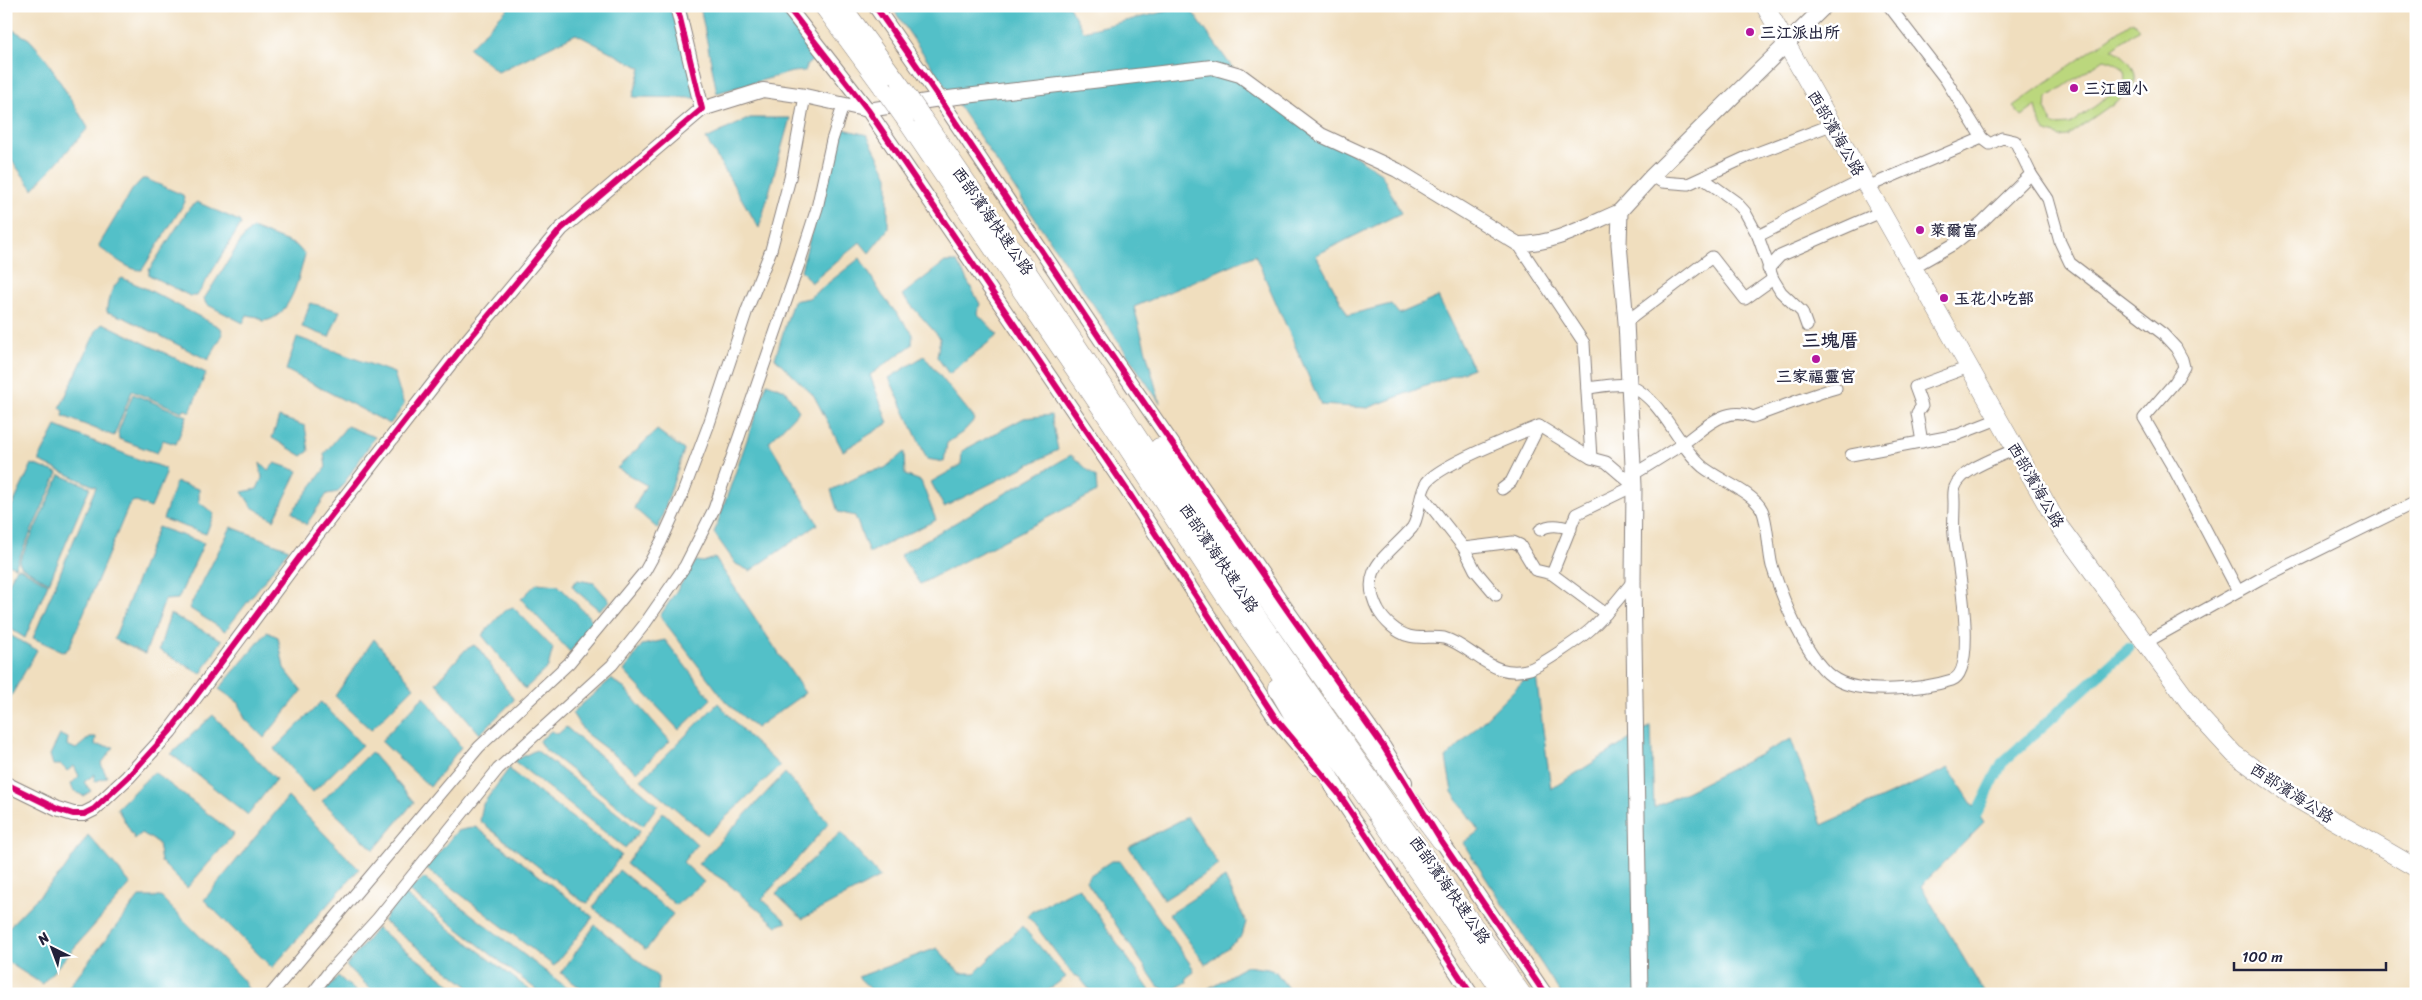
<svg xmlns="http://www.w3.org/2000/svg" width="2422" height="1000" viewBox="0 0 2422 1000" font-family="Sriracha,'LXGW WenKai TC',sans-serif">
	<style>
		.grass { fill: #bbd77d; stroke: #6e7c5c; fill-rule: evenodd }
		.water { fill: #52c0c8; stroke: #3a7182 }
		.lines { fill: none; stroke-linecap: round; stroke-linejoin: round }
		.canal { stroke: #52c0c8; stroke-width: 11 }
		.minor-casing { stroke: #89807c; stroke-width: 13 }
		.tertiary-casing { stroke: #89807c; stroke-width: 16 }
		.secondary-casing { stroke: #89807c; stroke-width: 17 }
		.primary-casing { stroke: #89807c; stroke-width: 19 }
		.trunk-casing { stroke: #89807c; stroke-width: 19 }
		.minor { stroke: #fff; stroke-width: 11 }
		.tertiary { stroke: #fff; stroke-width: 14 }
		.secondary { stroke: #fff; stroke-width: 15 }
		.primary { stroke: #fff; stroke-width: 18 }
		.trunk { stroke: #fff; stroke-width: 18 }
		.trunk-bridge-casing { stroke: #89807c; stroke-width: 19; stroke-linecap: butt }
		.trunk-bridge { stroke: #fff; stroke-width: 18 }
		.cycleway-casing { stroke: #fff; stroke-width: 9 }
		.cycleway { stroke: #d6006c; stroke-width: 6 }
		.poi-dot { fill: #b5179e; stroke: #fff; stroke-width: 2 }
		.labels { text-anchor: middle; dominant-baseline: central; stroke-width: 5; stroke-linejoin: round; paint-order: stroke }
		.poi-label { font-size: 16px; font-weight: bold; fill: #22223b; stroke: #fff; text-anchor: start }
		.street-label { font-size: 16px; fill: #22223b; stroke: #fff }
		.quarter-label { font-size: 19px; font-weight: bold; fill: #22223b; stroke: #fff }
	</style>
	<rect width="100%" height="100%" fill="#fff"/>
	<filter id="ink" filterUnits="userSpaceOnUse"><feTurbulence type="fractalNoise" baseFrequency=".02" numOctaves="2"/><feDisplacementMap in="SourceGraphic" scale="10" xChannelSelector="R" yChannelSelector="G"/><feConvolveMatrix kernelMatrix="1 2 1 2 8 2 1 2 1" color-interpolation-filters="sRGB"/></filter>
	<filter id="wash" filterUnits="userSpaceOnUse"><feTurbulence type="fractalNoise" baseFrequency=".0096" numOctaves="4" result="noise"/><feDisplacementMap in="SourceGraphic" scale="20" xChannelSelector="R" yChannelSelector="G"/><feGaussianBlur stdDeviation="1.12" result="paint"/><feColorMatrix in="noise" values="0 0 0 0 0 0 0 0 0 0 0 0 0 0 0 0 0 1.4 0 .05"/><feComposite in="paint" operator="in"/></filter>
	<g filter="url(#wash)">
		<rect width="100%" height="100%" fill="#f0debe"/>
		<path class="grass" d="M2133,21L2139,29L2112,49C2129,58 2139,70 2134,89L2067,136L2060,137L2045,131L2040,123L2036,106L2022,116L2013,106ZM2104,59C2119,62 2130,71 2122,87L2070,124L2056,125L2052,123L2046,110L2047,98Z"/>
		<g class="water">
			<polygon points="510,6 682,6 700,98 633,97 641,68 576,34 498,72 469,48"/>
			<polygon points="700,6 789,6 816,47 814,59 806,66 805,71 792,72 717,93"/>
			<polygon points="891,6 1069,6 1083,31 1188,6 1242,81 1381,173 1401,213 1316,255 1348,315 1391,304 1399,314 1438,297 1473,368 1368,408 1321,405 1255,255 1134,307 1160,403"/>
			<polygon points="6,26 29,39 45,57 87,126 88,128 33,189 6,153"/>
			<polygon points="750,118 790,118 759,228 706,139"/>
			<polygon points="840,128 867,135 888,176 888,229 869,253 860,242 811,283 801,270"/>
			<path d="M142,179H146L183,195L185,202L142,270C129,271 111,255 100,248L99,245L132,190Z"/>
			<polygon points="197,202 239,221 241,224 197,296 190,296 149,275 149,270 190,207"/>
			<path d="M252,228L296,245L305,255C299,276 291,319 263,321L258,317L247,315L243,323L206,304L204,299L242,239Z"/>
			<polygon points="860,258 882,295 913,334 912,345 870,375 888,423 843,451 814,396 775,358 793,301 809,298"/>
			<polygon points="945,262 957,262 980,304 977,313 998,335 949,374 937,357 940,338 902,295"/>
			<path d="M122,278L149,290L221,328L223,334L208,360L125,318L107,312C106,302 113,284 122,278Z"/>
			<polygon points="310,303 340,311 329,337 302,327"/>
			<polygon points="103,323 206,373 190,412 184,409 183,412 132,391 114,436 63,416 64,411 60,408 97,329"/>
			<polygon points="297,337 394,373 404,405 390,424 286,370"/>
			<polygon points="924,356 975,419 963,432 947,443 944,462 927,459 889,378"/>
			<polygon points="767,383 785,390 799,411 769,442 818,524 750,571 736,564 714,533"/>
			<polygon points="133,394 187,416 176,444 163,440 157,453 119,439 118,432"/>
			<polygon points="1051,415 1058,450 944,507 931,482 961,465 962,451 1024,418"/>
			<polygon points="279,417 305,426 309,451 302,456 272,438"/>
			<polygon points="56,426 145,462 157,465 165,469 166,474 151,508 134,501 129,505 69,648 64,652 33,638 96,487 40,462 40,457"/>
			<polygon points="347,426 375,437 338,492 327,494 306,525 292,512 326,467 324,454"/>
			<polygon points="657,430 684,450 658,529 634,508 646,485 617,468"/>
			<polygon points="904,452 905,475 921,481 936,520 869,553 855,516 838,512 831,490 868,472 885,468"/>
			<polygon points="1071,455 1096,477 1097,492 920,584 900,555"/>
			<polygon points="260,463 268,470 275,463 298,471 274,520 252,507 242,492 257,489 262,478"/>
			<polygon points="32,464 58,473 15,567 6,563 6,519"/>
			<polygon points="60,475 90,487 49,583 22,567 19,562"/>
			<polygon points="176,482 199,489 199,502 214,514 206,534 163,519"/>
			<polygon points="158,527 204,543 178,599 165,600 145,654 114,639"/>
			<polygon points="231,527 289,549 225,631 189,608"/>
			<polygon points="715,558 805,693 756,728 726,702 660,616 696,561 703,562"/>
			<polygon points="16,568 20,568 48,584 25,638 6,626 6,589"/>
			<polygon points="578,580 594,583 610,601 599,610 575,590 572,585"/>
			<polygon points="537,583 558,585 595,623 570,652 521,599"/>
			<polygon points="513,607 553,648 548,667 525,689 482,635 505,610"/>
			<polygon points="170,614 222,640 201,674 159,650"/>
			<polygon points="267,632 278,637 284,668 302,691 264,738 245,719 239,703 219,689"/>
			<polygon points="6,633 37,650 6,705"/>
			<polygon points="374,639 414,687 371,730 335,696"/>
			<polygon points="665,640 711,699 679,730 624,671 642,645"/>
			<polygon points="474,645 481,651 514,700 480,734 436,683 465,650"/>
			<polygon points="1535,669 1551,789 1651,726 1654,808 1791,739 1822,825 1949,768 1984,823 1921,886 1985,994 1561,994 1463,843 1479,831 1452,792 1446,758"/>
			<polygon points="611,679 625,689 670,741 637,772 585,733 572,713"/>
			<polygon points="424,696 461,747 430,787 381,741"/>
			<polygon points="321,702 362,745 312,793 274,749"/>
			<polygon points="718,703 748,736 780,766 707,835 641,780"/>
			<polygon points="213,715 276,779 248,815 171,754"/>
			<polygon points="566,727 658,805 643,826 543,748 539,741 551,731 558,734"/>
			<polygon points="60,735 68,738 67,745 76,749 90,737 96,737 95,745 114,747 101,764 107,777 94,782 95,774 84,782 91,791 83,796 73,790 71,784 79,776 74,766 67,771 61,765 53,765 50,755"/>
			<polygon points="536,750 640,831 625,848 514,761"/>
			<polygon points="371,752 414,802 374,850 322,801"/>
			<polygon points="510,767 511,771 621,855 588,903 582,901 480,821 483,804"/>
			<polygon points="154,772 234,834 187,888 161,862 158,843 142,833 135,839 117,808"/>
			<polygon points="785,773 829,823 762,899 787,922 777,926 725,881 698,864"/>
			<polygon points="288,797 359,869 272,968 204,900"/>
			<polygon points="663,812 697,844 683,862 704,882 676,905 626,864"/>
			<polygon points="1187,817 1219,865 1164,900 1129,847"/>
			<polygon points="476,827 593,917 554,966 426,868 457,831"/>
			<polygon points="841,832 880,877 802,919 776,894"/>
			<polygon points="88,835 131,884 42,984 6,961 6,930 64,870"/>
			<polygon points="1111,861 1120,861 1193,968 1194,972 1186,978 1187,982 1169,992 1158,986 1086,881 1089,876"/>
			<polygon points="619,870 673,914 646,950 593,908"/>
			<polygon points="424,878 575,994 542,994 408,890"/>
			<polygon points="1225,878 1246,922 1242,936 1206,965 1169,914"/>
			<polygon points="1077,888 1080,889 1151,992 1150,994 1093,994 1079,977 1073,975 1028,916 1031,912"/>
			<polygon points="403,893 535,994 478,994 383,921"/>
			<polygon points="139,897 161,897 244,981 251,994 63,994"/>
			<polygon points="595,925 658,977 658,993 588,994 561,973"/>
			<polygon points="1022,926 1066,977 1043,994 876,994 858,977 937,948 960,973 975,973"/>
			<polygon points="377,928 463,994 376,994 346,966"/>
			<polygon points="1246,966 1268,969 1276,972 1292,994 1199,994"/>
			<polygon points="338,976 359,994 323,994"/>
		</g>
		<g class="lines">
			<polyline class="canal" points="1969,824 1973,821 2002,763 2129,648"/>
		</g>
	</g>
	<g filter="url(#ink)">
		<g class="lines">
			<g class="minor-casing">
				<g id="minor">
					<polyline points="1889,6 1946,80 1982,138 1990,144 2002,138 2015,141 2031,174 2048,199 2060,242 2070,263 2163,334 2176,348 2182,359 2184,367 2175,382 2144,418 2175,471 2238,591"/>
					<polyline points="1652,176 1662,182 1688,184 1749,156 1831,125"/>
					<polyline points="1704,179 1736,202 1745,212 1758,236 1773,279 1781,292 1802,312 1807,326"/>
					<polyline points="1867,187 1982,138"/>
					<polyline points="1758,236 1782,224 1789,217 1863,180"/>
					<polyline points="1518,244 1584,343 1591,458"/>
					<polyline points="1912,268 1954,244 1983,221 2031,174"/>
					<polyline points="1768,269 1780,256 1881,212"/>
					<polyline points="1626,322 1712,257 1745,299 1773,279"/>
					<path d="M1587,388C1597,387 1624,382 1631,386C1664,402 1676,444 1703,467C1719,480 1753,492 1762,510C1768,522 1768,551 1772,566C1782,597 1807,664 1837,680C1863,695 1924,689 1952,680C1979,671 1957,559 1954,535C1953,525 1954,514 1954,503C1954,498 1953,491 1955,487C1962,468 1998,458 2015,449"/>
					<polyline points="1922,442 1917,413 1922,406 1915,387 1969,367"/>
					<polyline points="1851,455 1957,435 1998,419"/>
					<path d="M1634,474C1649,465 1665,455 1681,445C1702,431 1724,404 1753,417C1781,407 1808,396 1836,388"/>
					<polyline points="1502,489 1511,482 1539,426"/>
					<polyline points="1422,495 1464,548 1513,542 1520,545 1535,570 1552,574 1606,614"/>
					<path d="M1540,530C1549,524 1560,525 1571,529"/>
					<polyline points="1464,548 1475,570 1496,595"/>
					<path d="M1552,574L1576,514L1634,486L1606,462L1591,458L1539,426C1516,435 1440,465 1427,482C1418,495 1420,518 1412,528C1388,556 1357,569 1378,610C1384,621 1397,633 1409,636C1420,639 1433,636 1444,638C1465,644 1479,662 1500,669C1510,672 1520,672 1530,669C1543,664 1583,637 1593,627C1608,613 1620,597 1633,581"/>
					<polyline points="2145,643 2260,579 2416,502"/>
					<polyline points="271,994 479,747 569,663 645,571 661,542 681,498 709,424 747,310 771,250 790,178 805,96"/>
					<polyline points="312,994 328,973 378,918 498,769 612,665 644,625 685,566 714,509 800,261 817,208 832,140 843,106"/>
				</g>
			</g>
			<g class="tertiary-casing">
				<g id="tertiary">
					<polyline points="787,6 868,110 1127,490 1276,719 1317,768"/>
					<polyline points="875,6 940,99 1107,349 1287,610 1383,746 1405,782"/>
					<path d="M702,109L763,90L805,96L868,110L940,99L1212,67L1240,75L1321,135L1397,170L1518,244C1553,245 1587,225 1620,211"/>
					<polyline points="6,784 57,809 73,814 84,814 94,809 128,777 170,731 313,539 465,344 561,229 702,109 677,6"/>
					<polyline points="1332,786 1471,994"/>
					<polyline points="1436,833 1545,994"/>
				</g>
			</g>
			<g class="secondary-casing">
				<polyline id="secondary" points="1640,994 1633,581 1634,486 1626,322 1619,244 1620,211 1652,176 1825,6"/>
			</g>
			<g class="primary-casing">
				<polyline id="primary" points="1765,6 2059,526 2200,717 2234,754 2292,796 2416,868"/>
			</g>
			<g class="trunk-casing">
				<g id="trunk">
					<polyline points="823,6 883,88"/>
					<polyline points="842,6 901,86"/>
					<path d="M922,117C1030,272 1133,430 1237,587C1329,724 1427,858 1522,994"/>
					<polyline points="905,119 1111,423 1226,598 1503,994"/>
					<polyline points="1159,447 1389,772 1441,841"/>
					<polyline points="1277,688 1339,794"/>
				</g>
			</g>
			<use href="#minor" class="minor"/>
			<use href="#tertiary" class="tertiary"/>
			<use href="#secondary" class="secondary"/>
			<use href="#primary" class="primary"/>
			<use href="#trunk" class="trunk"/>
			<g class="trunk-bridge-casing">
				<g id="trunk-bridge">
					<polyline points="901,86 922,117"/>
					<polyline points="883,88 905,119"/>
				</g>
			</g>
			<use href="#trunk-bridge" class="trunk-bridge"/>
			<g class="cycleway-casing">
				<g id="cycleway">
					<polyline points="787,6 868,110 1127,490 1276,719 1339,794 1471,994"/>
					<polyline points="875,6 940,99 1107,349 1287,610 1383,746 1441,841 1545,994"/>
					<polyline points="6,784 57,809 73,814 84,814 94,809 128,777 170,731 313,539 465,344 561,229 702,109 677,6"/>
				</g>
			</g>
			<use href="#cycleway" class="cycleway"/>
		</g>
	</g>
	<g class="poi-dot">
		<circle cx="1750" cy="32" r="5"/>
		<circle cx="2074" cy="88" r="5"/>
		<circle cx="1920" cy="230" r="5"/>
		<circle cx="1944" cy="298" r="5"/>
		<circle cx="1816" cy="359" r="5"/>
	</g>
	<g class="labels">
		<g class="poi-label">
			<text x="1760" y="32">三江派出所</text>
			<text x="2084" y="88">三江國小</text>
			<text x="1930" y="230">萊爾富</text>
			<text x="1954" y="298">玉花小吃部</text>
			<text x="1816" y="376" text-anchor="middle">三家福靈宮</text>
		</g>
		<g class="street-label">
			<text transform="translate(1836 133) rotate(60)">西部濱海公路</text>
			<text transform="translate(993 221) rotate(55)">西部濱海快速公路</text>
			<text transform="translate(2036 485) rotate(60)">西部濱海公路</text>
			<text transform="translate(1219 558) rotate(56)">西部濱海快速公路</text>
			<text transform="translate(2292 793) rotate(33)">西部濱海公路</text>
			<text transform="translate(1450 890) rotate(55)">西部濱海快速公路</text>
		</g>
		<g class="quarter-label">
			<text x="1830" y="340">三塊厝</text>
		</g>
	</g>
	<rect width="2422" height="1000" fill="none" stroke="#fff" stroke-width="25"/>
	<g transform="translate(52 948) rotate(318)" stroke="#ffffff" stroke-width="4" paint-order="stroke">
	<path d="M0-4L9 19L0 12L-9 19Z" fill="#22223b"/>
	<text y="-8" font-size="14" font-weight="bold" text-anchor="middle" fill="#22223b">N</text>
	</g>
	<path d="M2234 962v8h152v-8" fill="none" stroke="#22223b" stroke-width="2.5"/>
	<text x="2242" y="962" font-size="15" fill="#22223b" stroke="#ffffff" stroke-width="4" paint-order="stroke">100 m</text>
</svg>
